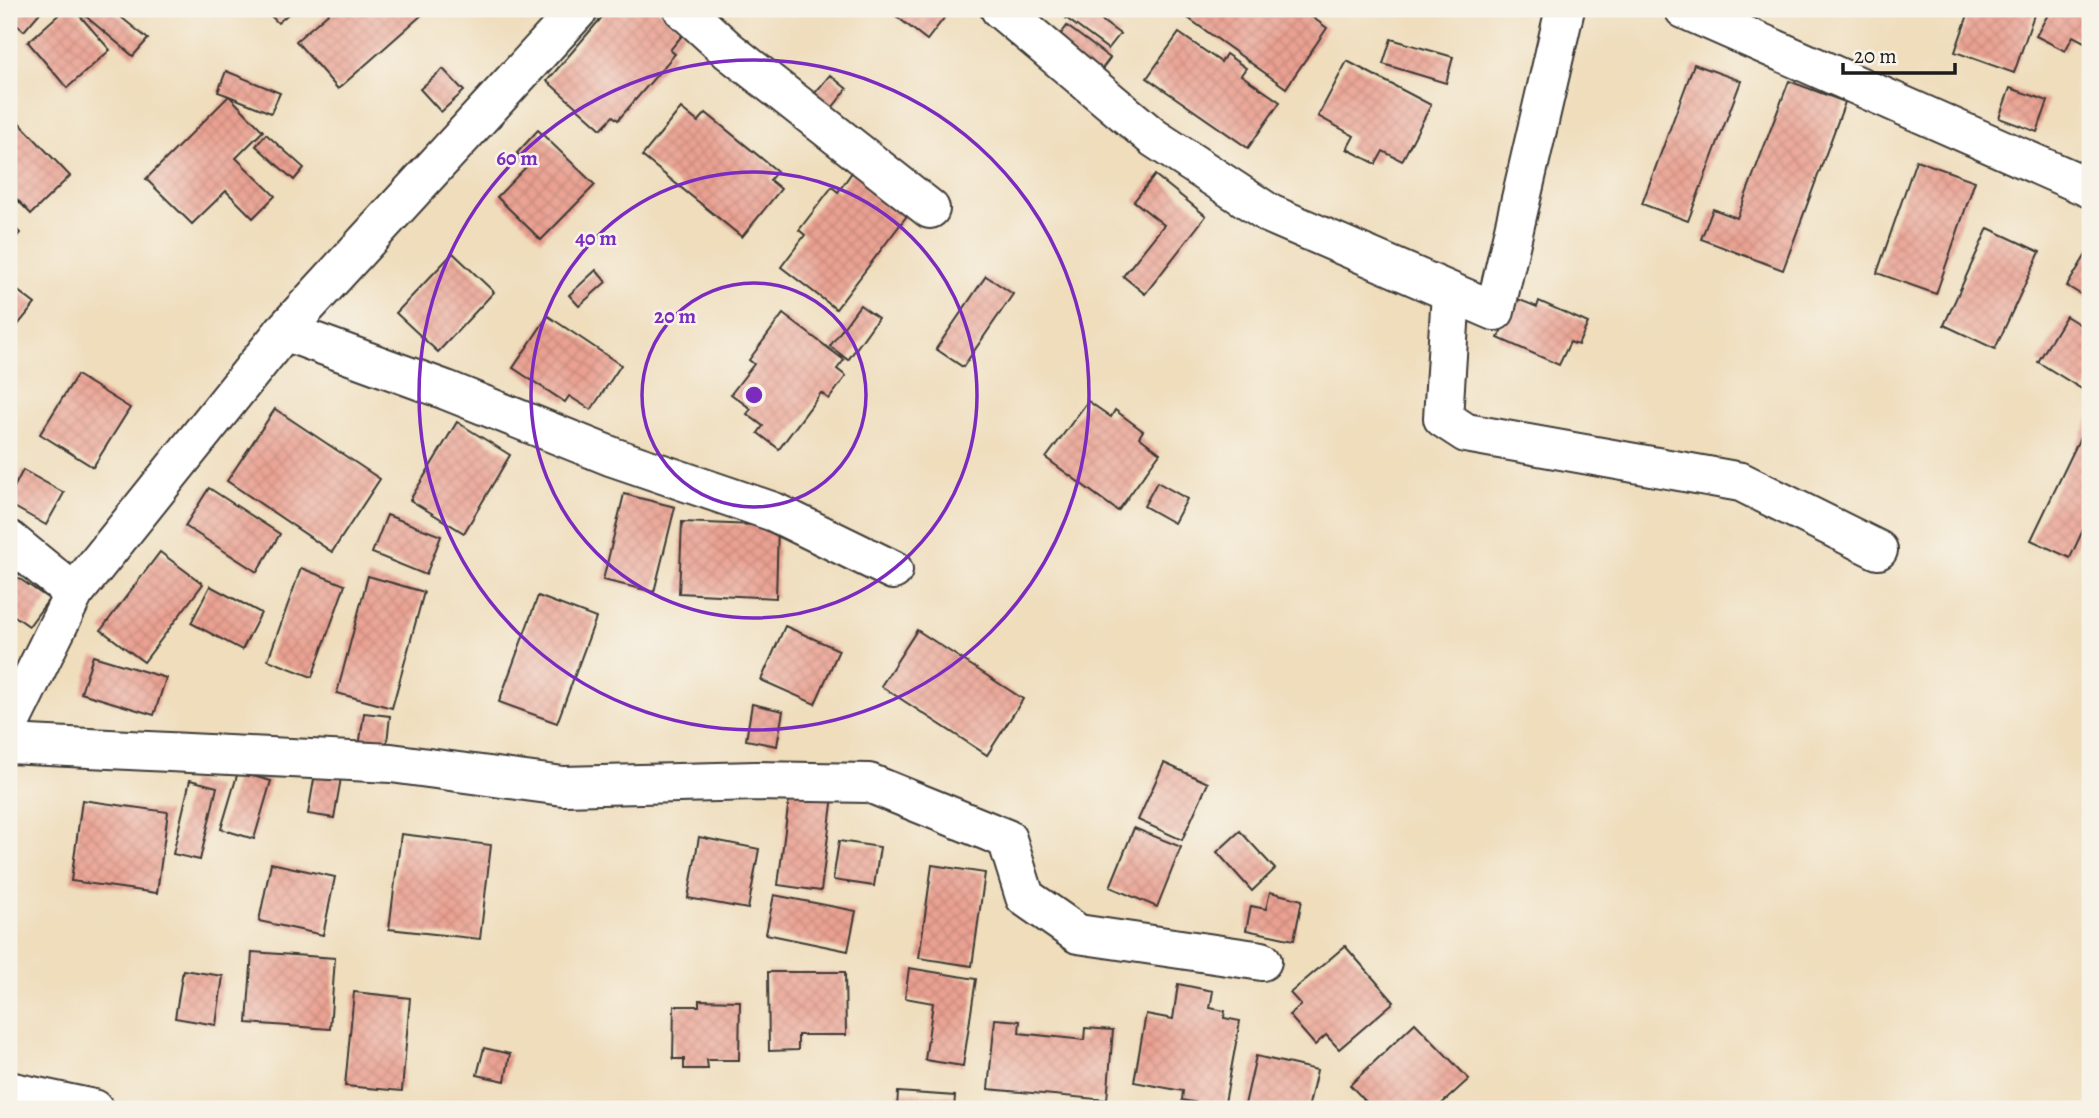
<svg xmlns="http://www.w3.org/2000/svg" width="2099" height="1118" viewBox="0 0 2099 1118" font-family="Alegreya,serif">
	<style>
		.building { fill: url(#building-cross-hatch) }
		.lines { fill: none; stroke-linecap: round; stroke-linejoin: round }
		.street-casing { stroke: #3c3934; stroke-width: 42 }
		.street { stroke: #fff; stroke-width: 38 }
		.ring { fill: none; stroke: #7b2cbf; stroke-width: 3.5 }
		.centre { fill: #7b2cbf; stroke: #f7f3e8; stroke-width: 3.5 }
		.ring-label { font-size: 21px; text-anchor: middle; font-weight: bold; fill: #7b2cbf; stroke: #f7f3e8; stroke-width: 5; stroke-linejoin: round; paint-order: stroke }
	</style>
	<defs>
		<pattern id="building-cross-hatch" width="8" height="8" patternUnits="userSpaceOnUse" patternTransform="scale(1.75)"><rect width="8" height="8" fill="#eaa192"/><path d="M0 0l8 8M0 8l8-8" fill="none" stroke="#c88a7d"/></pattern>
	</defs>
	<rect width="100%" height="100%" fill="#f7f3e8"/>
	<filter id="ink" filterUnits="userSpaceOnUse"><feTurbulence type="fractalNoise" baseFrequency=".0143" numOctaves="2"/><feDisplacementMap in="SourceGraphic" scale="14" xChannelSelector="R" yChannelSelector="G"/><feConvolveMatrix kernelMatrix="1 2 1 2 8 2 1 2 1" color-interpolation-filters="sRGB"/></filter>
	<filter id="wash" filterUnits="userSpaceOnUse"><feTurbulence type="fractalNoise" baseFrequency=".00686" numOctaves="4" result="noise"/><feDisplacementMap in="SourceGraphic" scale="28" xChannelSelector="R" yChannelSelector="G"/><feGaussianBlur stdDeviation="1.57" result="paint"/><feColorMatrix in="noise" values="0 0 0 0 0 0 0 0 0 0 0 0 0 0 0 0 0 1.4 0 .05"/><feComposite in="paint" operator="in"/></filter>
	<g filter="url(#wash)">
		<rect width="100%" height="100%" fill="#efddbc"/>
		<g id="blocks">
			<g class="building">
				<polygon points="9,9 43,9 24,31 9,18"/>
				<polygon points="65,9 74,9 110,50 67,88 28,42"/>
				<polygon points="77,9 111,9 148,39 133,56"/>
				<polygon points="264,9 294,9 278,23"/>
				<polygon points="333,9 419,9 423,14 338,89 296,41"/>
				<polygon points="609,9 658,9 685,32 670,50 675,54 618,120 613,116 601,129 547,81"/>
				<polygon points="887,9 951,9 927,40"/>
				<polygon points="1073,9 1086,9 1120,34 1108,49 1066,18"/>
				<polygon points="1195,9 1301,9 1327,28 1286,88 1188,18"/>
				<polygon points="1970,9 2036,9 2014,73 1955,52"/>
				<polygon points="2051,9 2090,9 2090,45 2073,36 2065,51 2036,36"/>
				<polygon points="1067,26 1110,58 1092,82 1049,50"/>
				<polygon points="1179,33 1221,62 1226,54 1246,68 1241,75 1280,102 1248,148 1147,78"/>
				<polygon points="1391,39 1453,57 1446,83 1383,64"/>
				<polygon points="1347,61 1431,105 1402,161 1383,151 1376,164 1347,149 1354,136 1318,116"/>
				<polygon points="1694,64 1741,81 1688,221 1642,204"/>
				<polygon points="443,69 464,91 441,112 420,89"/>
				<polygon points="226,71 280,93 271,113 229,96 263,131 236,158 275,196 253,218 226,191 192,224 146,179 229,96 218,92"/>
				<polygon points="830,75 847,89 832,108 814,94"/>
				<polygon points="1789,81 1845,102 1783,270 1701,239 1713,209 1737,218"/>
				<polygon points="2010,88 2048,101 2037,132 1999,118"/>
				<polygon points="681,108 698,122 706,113 777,171 770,180 781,189 742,237 642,156"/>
				<polygon points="9,112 70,176 31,214 9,191"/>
				<polygon points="538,130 595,185 541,240 497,197 528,165 517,153"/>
				<polygon points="266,134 304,168 294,180 256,146"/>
				<polygon points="1916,160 1975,181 1936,294 1877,273"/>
				<polygon points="853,171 909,213 836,309 781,267 805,235 799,230 832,187 838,192"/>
				<polygon points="1155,175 1206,216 1145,294 1123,276 1164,225 1134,201"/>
				<polygon points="9,222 20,233 9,245"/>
				<polygon points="1988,228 2040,252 1995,349 1944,325"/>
				<polygon points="2090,248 2090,300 2067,286"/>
				<polygon points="453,253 494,292 438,352 396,313"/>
				<polygon points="596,270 606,282 579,306 569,295"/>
				<polygon points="986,276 1013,294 963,367 936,349"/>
				<polygon points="9,284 35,304 9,336"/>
				<polygon points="1515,298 1537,307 1539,301 1588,323 1578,345 1570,342 1559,365 1498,338"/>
				<polygon points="860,305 878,318 848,360 830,346"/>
				<polygon points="783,314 844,360 837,369 846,376 829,399 821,393 779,449 758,433 763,426 747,414 751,409 731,394 754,364 749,360"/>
				<polygon points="548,316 621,365 591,410 569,396 565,402 513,368"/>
				<polygon points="2066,316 2090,331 2090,382 2085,391 2038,362"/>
				<polygon points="77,375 130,408 93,467 40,434"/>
				<polygon points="1088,401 1111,417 1115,410 1143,431 1139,437 1160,453 1118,511 1046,458"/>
				<polygon points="275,409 380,479 332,552 227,481"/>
				<polygon points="2090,417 2090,515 2070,558 2031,540"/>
				<polygon points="457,422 510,455 464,533 410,500"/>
				<polygon points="23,470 64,493 46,525 9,504 9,497"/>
				<polygon points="1157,482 1187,499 1174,523 1144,506"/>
				<polygon points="209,488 280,534 257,572 185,526"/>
				<polygon points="624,494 675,507 654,592 603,580"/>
				<polygon points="387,515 441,536 426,575 372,553"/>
				<polygon points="682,522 778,526 776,598 679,593"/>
				<polygon points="160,552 203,584 144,662 101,630"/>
				<polygon points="301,568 345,585 312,677 268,660"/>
				<polygon points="368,576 424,592 392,708 337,693"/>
				<polygon points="17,577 49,599 29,626 9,612 9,589"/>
				<polygon points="210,586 261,613 242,650 191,623"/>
				<polygon points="538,596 596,618 557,723 499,702"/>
				<polygon points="785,626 839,650 815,704 761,680"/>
				<polygon points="917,630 1023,699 987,755 881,686"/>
				<polygon points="93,656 166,678 154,715 81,693"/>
				<polygon points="752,704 783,711 777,746 746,740"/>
				<polygon points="364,713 390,716 386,751 359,747"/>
				<polygon points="1164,763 1208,783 1182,840 1138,820"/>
				<polygon points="238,772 271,781 254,839 221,829"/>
				<polygon points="315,774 341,778 334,818 308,814"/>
				<polygon points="190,780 217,787 200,860 173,854"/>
				<polygon points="790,791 833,796 821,891 778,885"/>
				<polygon points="82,800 168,812 157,893 71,881"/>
				<polygon points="1134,828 1181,847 1157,907 1110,887"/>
				<polygon points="1240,831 1275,869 1252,891 1217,852"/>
				<polygon points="401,834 491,845 480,939 389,929"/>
				<polygon points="699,837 759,849 748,909 688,898"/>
				<polygon points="839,841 880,847 874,886 833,880"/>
				<polygon points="271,863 335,877 323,935 259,921"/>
				<polygon points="932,865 985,873 972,966 919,958"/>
				<polygon points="1270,892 1302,900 1294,940 1246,930 1251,906 1266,909"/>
				<polygon points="774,895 856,911 848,951 766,934"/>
				<polygon points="1345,946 1394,1002 1339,1049 1326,1035 1315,1045 1289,1015 1301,1005 1290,993"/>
				<polygon points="252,952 335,958 330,1029 247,1023"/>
				<polygon points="909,968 976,979 963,1066 925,1060 933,1003 905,998"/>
				<polygon points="183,970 223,976 216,1025 175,1018"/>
				<polygon points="768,972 845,972 846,1035 798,1035 798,1050 769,1051"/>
				<polygon points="1178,984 1213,991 1210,1008 1225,1011 1224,1018 1240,1021 1224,1108 1182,1100 1183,1091 1134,1082 1146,1014 1173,1019"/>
				<polygon points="354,992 410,998 402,1091 345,1086"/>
				<polygon points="699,1000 740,1001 739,1060 707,1060 708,1069 684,1069 684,1059 673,1059 674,1006 699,1006"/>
				<polygon points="995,1019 1020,1021 1019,1033 1084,1040 1085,1028 1113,1030 1107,1100 988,1089"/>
				<polygon points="1415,1023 1469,1079 1436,1109 1373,1109 1350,1085"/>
				<polygon points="484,1048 510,1054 505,1081 477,1075"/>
				<polygon points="1256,1056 1317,1070 1308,1109 1244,1109"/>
				<polygon points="898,1092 955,1096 954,1109 897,1109"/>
			</g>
		</g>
	</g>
	<g filter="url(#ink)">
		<use href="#blocks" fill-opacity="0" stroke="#3c3934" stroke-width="2"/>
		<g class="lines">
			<g class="street-casing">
				<g id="street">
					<polyline points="683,9 728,50 930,209"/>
					<polyline points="1000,9 1154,138 1270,214 1495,311 1565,9"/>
					<polyline points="1684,9 2090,188"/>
					<polyline points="1451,293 1443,418 1466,433 1741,482 1878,550"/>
					<polyline points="284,331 446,390 613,457 774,512 893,570"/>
					<polyline points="9,540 74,593"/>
					<polyline points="9,725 74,593 284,331 579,9"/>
					<polyline points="9,744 391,763 563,786 756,781 869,783 1007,839 1025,897 1078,934 1262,961"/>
					<polyline points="9,1091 94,1109"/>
				</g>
			</g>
			<use href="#street" class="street"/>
		</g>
	</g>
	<g class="ring">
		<circle cx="754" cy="395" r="112"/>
		<circle cx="754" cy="395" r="223"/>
		<circle cx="754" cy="395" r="335"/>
	</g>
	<circle cx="754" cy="395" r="10" class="centre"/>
	<g class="ring-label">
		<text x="517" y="165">60 m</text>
		<text x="596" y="245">40 m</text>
		<text x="675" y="323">20 m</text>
	</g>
	<rect width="2099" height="1118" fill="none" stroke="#f7f3e8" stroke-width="35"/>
	<path d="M1843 63v10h112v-10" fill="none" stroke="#1c1c1c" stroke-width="3.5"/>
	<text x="1854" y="63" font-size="21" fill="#1c1c1c" stroke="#f7f3e8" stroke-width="5" paint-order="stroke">20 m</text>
</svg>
